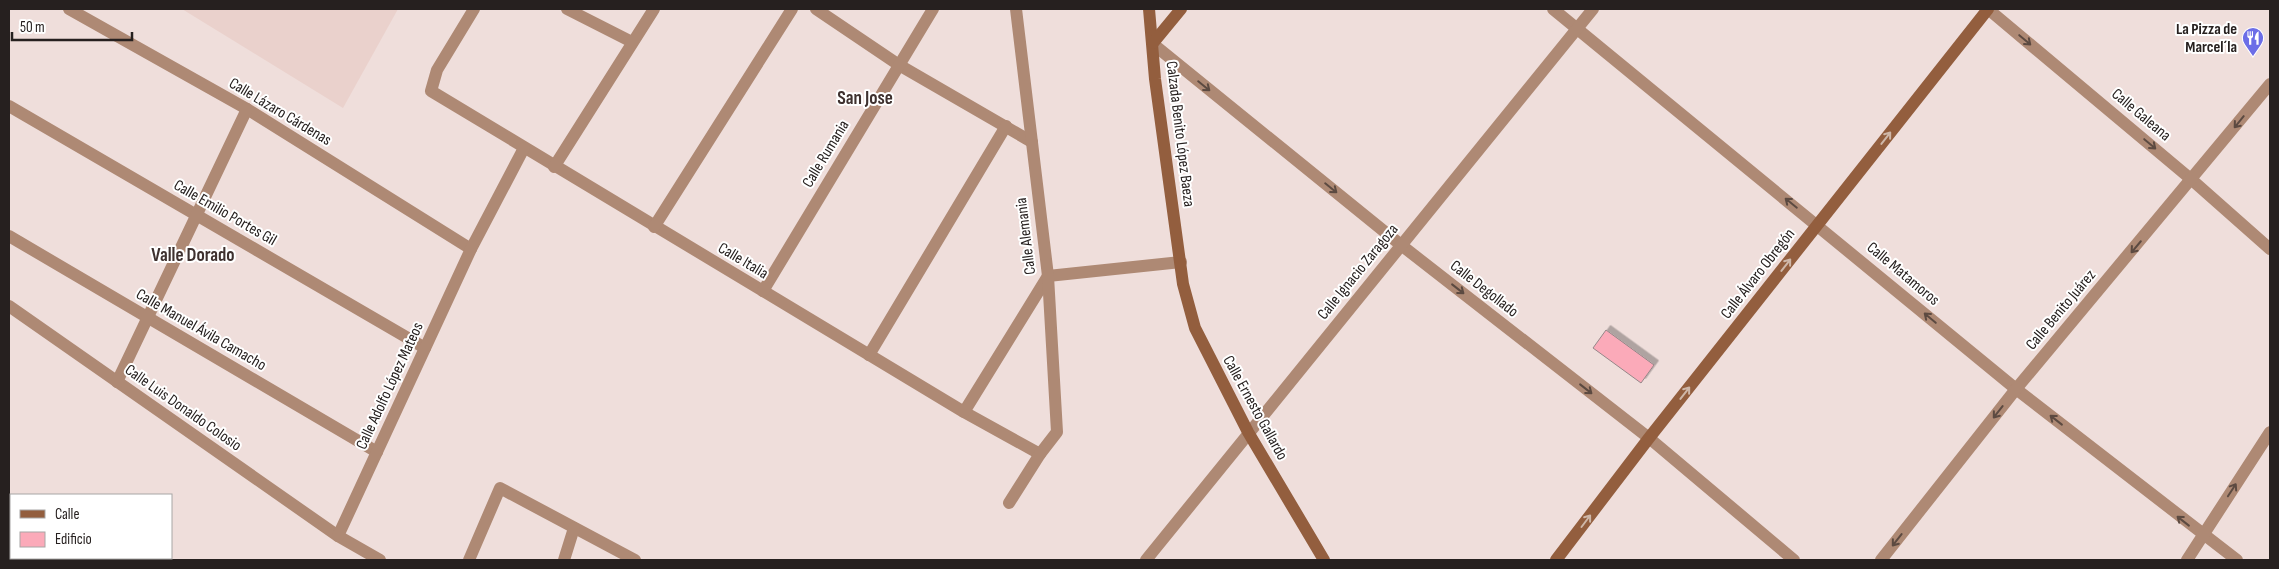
<svg xmlns="http://www.w3.org/2000/svg" width="2279" height="569" viewBox="0 0 2279 569" font-family="'Sofia Sans Condensed',sans-serif">
	<style>
		.built { fill: #ead1cc }
		.building { fill: #fbaab9; stroke: #958688; filter: url(#shadow) }
		.lines { fill: none; stroke-linecap: round; stroke-linejoin: round }
		.street { stroke: #ae8974; stroke-width: 12 }
		.secondary { stroke: #935e3e; stroke-width: 12 }
		.oneway { stroke: #5c4a41 }
		.oneway2 { stroke: #ceb7a8 }
		.labels { text-anchor: middle; dominant-baseline: central; stroke-width: 4; stroke-linejoin: round; paint-order: stroke }
		.poi-label { font-size: 16px; font-weight: bold; fill: #26201f; stroke: #fff; text-anchor: end }
		.street-label { font-size: 16px; fill: #26201f; stroke: #fff }
		.quarter-label { font-size: 19px; font-weight: bold; fill: #3e312f; stroke: #fff }
	</style>
	<defs>
		<filter id="shadow"><feDropShadow dx="4.5" dy="-4.5" stdDeviation="0" flood-color="#0004"/></filter>
	</defs>
	<rect width="100%" height="100%" fill="#efdedb"/>
	<polygon class="built" points="182,9 398,9 343,108"/>
	<polygon class="building" points="1606,330 1654,365 1641,383 1593,348"/>
	<g class="lines">
		<g class="street">
			<polyline points="69,9 247,109 471,249"/>
			<polyline points="474,9 437,70 431,91 964,412 1040,454"/>
			<polyline points="567,9 632,42"/>
			<polyline points="816,9 899,65 1032,142"/>
			<polyline points="1553,9 2016,389 2237,560"/>
			<polyline points="1988,9 2192,180 2270,249"/>
			<polyline points="1153,44 1401,245 1649,438 1794,560"/>
			<polyline points="9,106 425,348"/>
			<polyline points="554,167 654,9"/>
			<polyline points="654,227 792,9"/>
			<polyline points="9,236 377,452"/>
			<polyline points="763,291 933,9"/>
			<polyline points="9,306 338,536 380,560"/>
			<polyline points="869,355 1006,126"/>
			<polyline points="117,382 247,109"/>
			<polyline points="964,412 1048,276 1181,262"/>
			<polyline points="1009,503 1040,454 1057,432 1048,276 1016,9"/>
			<polyline points="338,536 471,249 524,148"/>
			<polyline points="469,560 500,488 635,560"/>
			<polyline points="564,560 574,528"/>
			<polyline points="1146,560 1593,9"/>
			<polyline points="1881,560 2016,389 2270,84"/>
			<polyline points="2187,560 2270,432"/>
		</g>
		<g class="secondary">
			<polyline points="1149,9 1155,79 1183,284 1195,328 1248,432 1324,560"/>
			<polyline points="1153,43 1181,9"/>
			<polyline points="1556,560 1649,438 1988,9"/>
		</g>
	</g>
	<defs><path id="oneway-shaft" d="M-6 0H5M1.5-3L5.5 0L1.5 3" fill="none" stroke-width="1.6" stroke-linecap="round" stroke-linejoin="round" transform="scale(1.25)"/></defs>
	<g class="oneway">
		<use href="#oneway-shaft" transform="translate(2025 40) rotate(40)"/>
		<use href="#oneway-shaft" transform="translate(1204 86) rotate(39)"/>
		<use href="#oneway-shaft" transform="translate(2239 122) rotate(129)"/>
		<use href="#oneway-shaft" transform="translate(2150 144) rotate(40)"/>
		<use href="#oneway-shaft" transform="translate(1331 188) rotate(39)"/>
		<use href="#oneway-shaft" transform="translate(1791 203) rotate(-141)"/>
		<use href="#oneway-shaft" transform="translate(2136 247) rotate(130)"/>
		<use href="#oneway-shaft" transform="translate(1458 289) rotate(38)"/>
		<use href="#oneway-shaft" transform="translate(1930 318) rotate(-140)"/>
		<use href="#oneway-shaft" transform="translate(1586 389) rotate(38)"/>
		<use href="#oneway-shaft" transform="translate(1998 412) rotate(128)"/>
		<use href="#oneway-shaft" transform="translate(2056 420) rotate(-142)"/>
		<use href="#oneway-shaft" transform="translate(2232 490) rotate(-57)"/>
		<use href="#oneway-shaft" transform="translate(2183 521) rotate(-142)"/>
		<use href="#oneway-shaft" transform="translate(1897 540) rotate(128)"/>
	</g>
	<g class="oneway2">
		<use href="#oneway-shaft" transform="translate(1886 138) rotate(-52)"/>
		<use href="#oneway-shaft" transform="translate(1786 265) rotate(-52)"/>
		<use href="#oneway-shaft" transform="translate(1685 393) rotate(-52)"/>
		<use href="#oneway-shaft" transform="translate(1586 521) rotate(-53)"/>
	</g>
	<defs>
		<g id="restaurant-pin" transform="scale(1.125)"><path d="M0 17L-7.5 6A9.5 9.5 0 1 1 7.5 6Z" fill="#6c6de7" stroke="#fff"/><path d="M-5-6h1v4h1v-4h1v4h1v-4h1v5L-1.5 .5V6h-2V.5L-5-1ZM5-6V6H3V1.5H1.5Q1.5-4 5-6Z" fill="#fff"/></g>
	</defs>
	<g fill-rule="evenodd">
		<use href="#restaurant-pin" x="2253" y="38"/>
	</g>
	<g class="labels">
		<g class="poi-label">
			<text x="2237" y="29">La Pizza de<tspan x="2237" dy="18">Marcel´la</tspan></text>
		</g>
		<g class="street-label">
			<text transform="translate(280 112) rotate(31)">Calle Lázaro Cárdenas</text>
			<text transform="translate(2141 115) rotate(40)">Calle Galeana</text>
			<text transform="translate(1180 134) rotate(83)">Calzada Benito López Baeza</text>
			<text transform="translate(826 154) rotate(-59)">Calle Rumania</text>
			<text transform="translate(225 213) rotate(30)">Calle Emilio Portes Gil</text>
			<text transform="translate(1026 236) rotate(-97)">Calle Alemania</text>
			<text transform="translate(743 261) rotate(31)">Calle Italia</text>
			<text transform="translate(1358 272) rotate(-51)">Calle Ignacio Zaragoza</text>
			<text transform="translate(1758 274) rotate(-52)">Calle Álvaro Obregón</text>
			<text transform="translate(1903 274) rotate(40)">Calle Matamoros</text>
			<text transform="translate(1484 289) rotate(38)">Calle Degollado</text>
			<text transform="translate(2061 310) rotate(-50)">Calle Benito Juárez</text>
			<text transform="translate(201 330) rotate(30)">Calle Manuel Ávila Camacho</text>
			<text transform="translate(390 386) rotate(-65)">Calle Adolfo López Mateos</text>
			<text transform="translate(183 408) rotate(35)">Calle Luis Donaldo Colosio</text>
			<text transform="translate(1255 408) rotate(61)">Calle Ernesto Gallardo</text>
		</g>
		<g class="quarter-label">
			<text x="865" y="98">San Jose</text>
			<text x="193" y="255">Valle Dorado</text>
		</g>
	</g>
	<rect width="2279" height="569" fill="none" stroke="#26201f" stroke-width="20"/>
	<rect x="10" y="494" width="162" height="65" fill="#ffffff" stroke="#a8a6a5"/>
	<rect x="20" y="510" width="25" height="8" fill="#935e3e" stroke="#a8a6a5"/>
	<text x="55" y="519" font-size="15" fill="#26201f">Calle</text>
	<rect x="20" y="532" width="25" height="15" fill="#fbaab9" stroke="#a8a6a5"/>
	<text x="55" y="544" font-size="15" fill="#26201f">Edificio</text>
	<path d="M12 32v8h120v-8" fill="none" stroke="#26201f" stroke-width="2.5"/>
	<text x="20" y="32" font-size="15" fill="#26201f" stroke="#ffffff" stroke-width="4" paint-order="stroke">50 m</text>
</svg>
